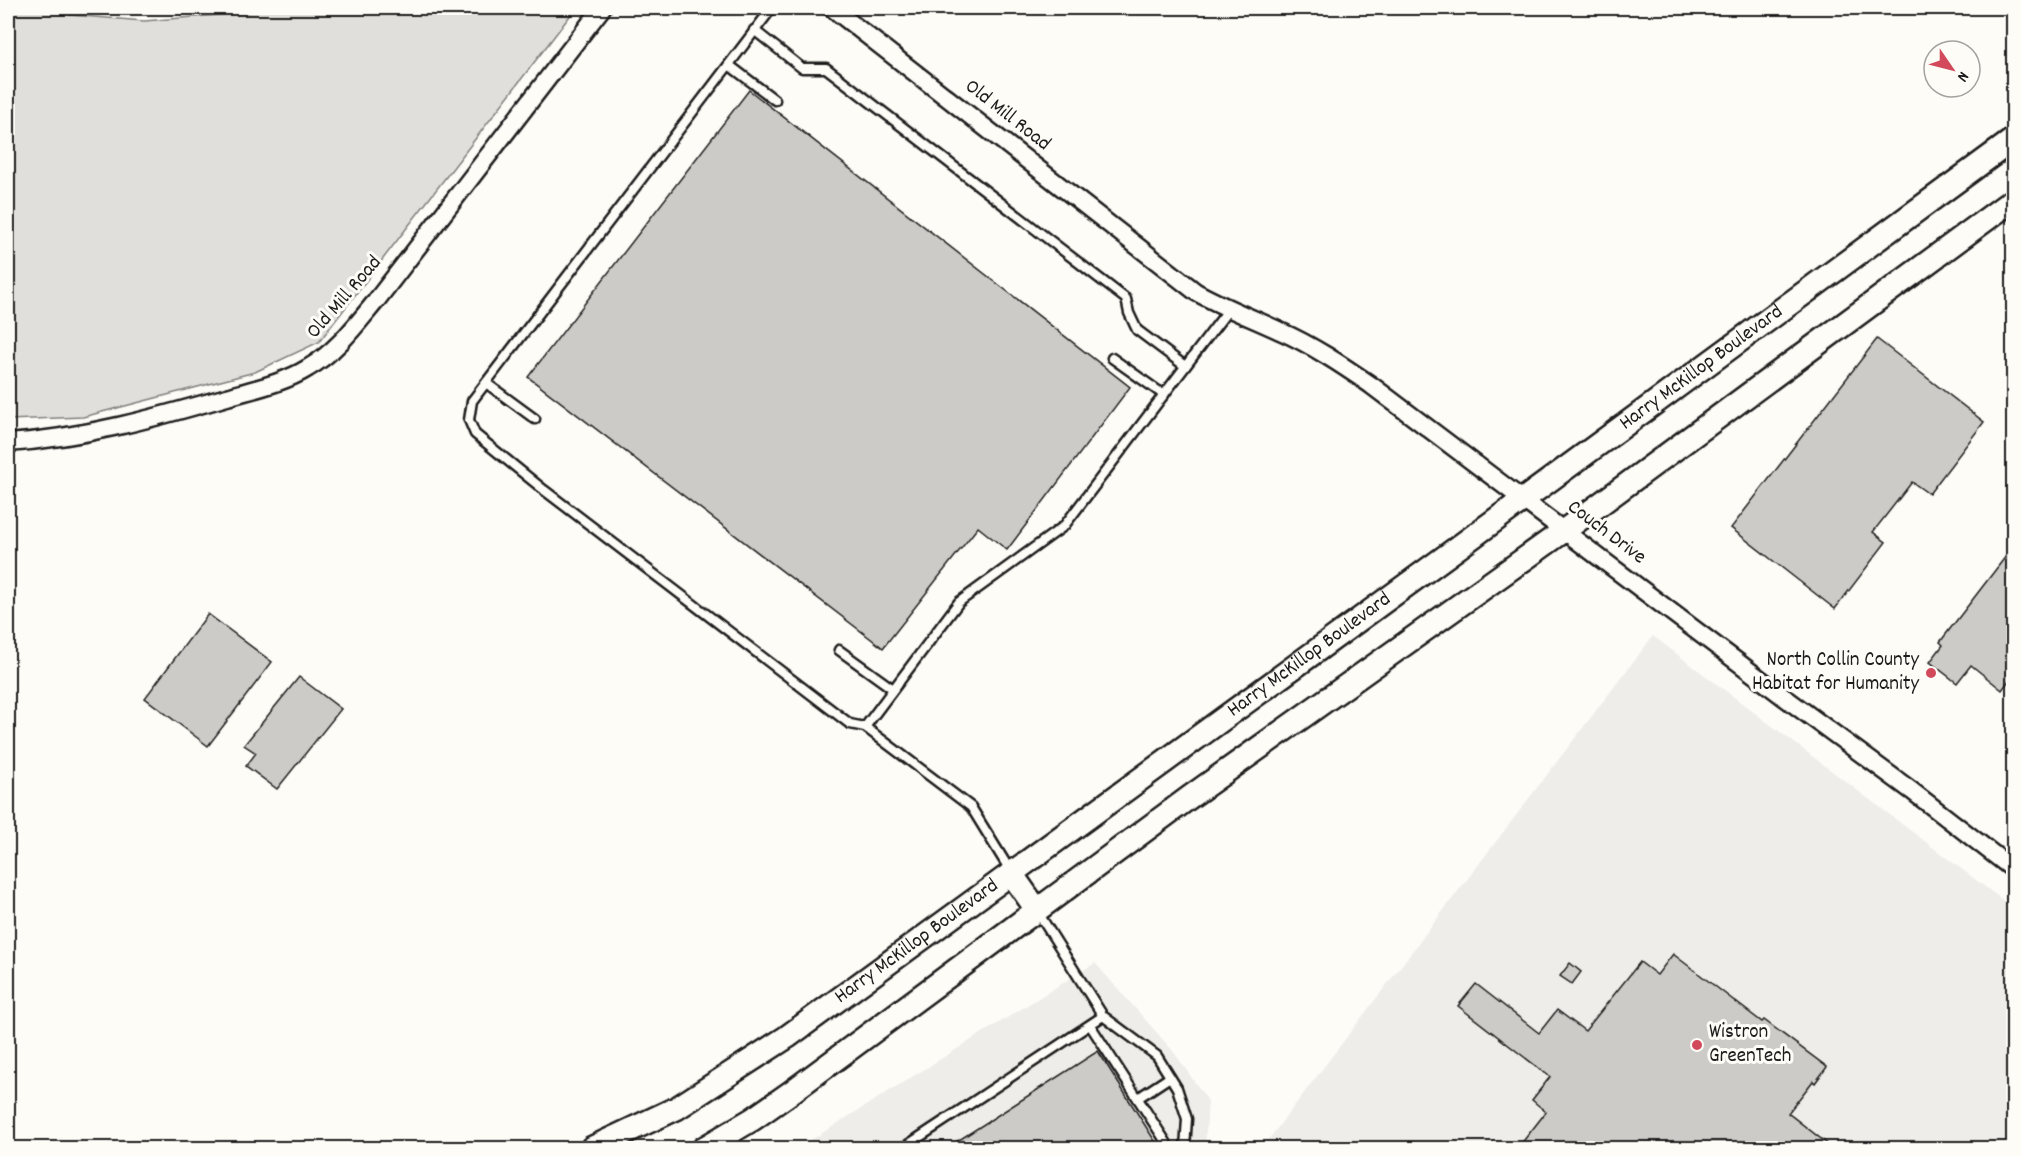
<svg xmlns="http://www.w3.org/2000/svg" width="2021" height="1156" viewBox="0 0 2021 1156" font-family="Dekko,sans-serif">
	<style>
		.built { fill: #eeede9 }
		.green { fill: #e0dfdb; stroke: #7e7e7c; stroke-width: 1.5 }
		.building { fill: #cccbc8; stroke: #1c1c1c; stroke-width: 1.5 }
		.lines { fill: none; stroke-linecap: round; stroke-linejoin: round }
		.lane-casing { stroke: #1c1c1c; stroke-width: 13 }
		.street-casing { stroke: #1c1c1c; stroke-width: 21 }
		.secondary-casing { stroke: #1c1c1c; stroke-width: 27 }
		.lane { stroke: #fdfcf7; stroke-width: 8 }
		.street { stroke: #fdfcf7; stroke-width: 16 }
		.secondary { stroke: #fdfcf7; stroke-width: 22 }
		.poi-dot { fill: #d1495b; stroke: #fdfcf7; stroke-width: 2 }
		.labels { text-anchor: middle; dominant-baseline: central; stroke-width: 6; stroke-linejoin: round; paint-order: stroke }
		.street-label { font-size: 21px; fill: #1c1c1c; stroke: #fdfcf7 }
		.poi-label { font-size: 21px; fill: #1c1c1c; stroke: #fdfcf7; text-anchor: end }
	</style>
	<rect width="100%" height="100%" fill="#fdfcf7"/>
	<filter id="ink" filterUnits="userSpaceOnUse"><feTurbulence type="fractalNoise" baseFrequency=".0167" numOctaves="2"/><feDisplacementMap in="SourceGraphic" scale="12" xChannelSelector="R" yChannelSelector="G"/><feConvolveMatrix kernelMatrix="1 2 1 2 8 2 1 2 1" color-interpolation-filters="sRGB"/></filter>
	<g filter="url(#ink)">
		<g class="built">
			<polygon points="1653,636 2013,908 2013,1148 1262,1148"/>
			<polygon points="1095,963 1173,1051 1208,1101 1205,1148 798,1148"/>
		</g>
		<polygon class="green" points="8,8 57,8 70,15 144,21 244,13 265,8 576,8 319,342 255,372 83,417 8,420"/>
		<g class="building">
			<polygon points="749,90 1130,387 1007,550 978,527 883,648 528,377"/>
			<polygon points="1877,339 1984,422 1929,494 1912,482 1873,532 1886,542 1835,609 1731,528"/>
			<polygon points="2013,547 2013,675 2002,690 1971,665 1957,683 1930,662 1943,645 1940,642"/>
			<polygon points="208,614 272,662 208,746 145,698"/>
			<polygon points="299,677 341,709 277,789 246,766 256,753 244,745"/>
			<polygon points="1673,954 1762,1022 1764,1020 1827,1067 1815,1083 1813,1081 1788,1113 1834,1149 1517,1149 1546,1112 1532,1100 1550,1077 1458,1006 1476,984 1539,1033 1557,1010 1585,1031 1640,962 1657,975"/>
			<polygon points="1570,963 1581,972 1572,984 1560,976"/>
			<polygon points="1098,1051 1160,1149 945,1149"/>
		</g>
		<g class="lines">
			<g class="lane-casing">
				<g id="lane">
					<polyline points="772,8 472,401 469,420 475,434 544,490 850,724 865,727 959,602 1064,526 1229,309"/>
					<polyline points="754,30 802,68 826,68 1126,299 1129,313 1137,330 1185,366"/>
					<polyline points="729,65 775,100"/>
					<polyline points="1112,358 1164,395"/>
					<polyline points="486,383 535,419"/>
					<polyline points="839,650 893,689"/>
					<polyline points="865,727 971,807 1011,872"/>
					<polyline points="1037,911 1103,1016 1157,1056 1177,1088 1187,1119 1185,1148"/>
					<polyline points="1090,1025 1166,1142"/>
					<polyline points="1138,1098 1170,1077"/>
					<polyline points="903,1148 1103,1016"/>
				</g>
			</g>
			<g class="street-casing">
				<g id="street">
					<path d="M832,8L1196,292C1223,307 1252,318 1280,331C1312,345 1342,365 1371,385L1784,697L1912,791L2014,870"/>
					<path d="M8,443C82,438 155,418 227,397C254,389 284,383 308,368C336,352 356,325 376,301L602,8"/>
				</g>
			</g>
			<g class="secondary-casing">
				<g id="secondary">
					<polyline points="1011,873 1037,910"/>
					<path id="s1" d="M592,1148L677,1108L787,1037L1460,546L2014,139"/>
					<polyline points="704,1148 753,1119 790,1093 1190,797 1565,530 2014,199"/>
				</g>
			</g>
			<use href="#lane" class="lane"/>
			<use href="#street" class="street"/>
			<use href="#secondary" class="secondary"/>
		</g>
	</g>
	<g class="poi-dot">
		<circle cx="1931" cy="673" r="6"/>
		<circle cx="1697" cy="1045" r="6"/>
	</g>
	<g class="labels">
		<g class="street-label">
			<text transform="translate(1007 116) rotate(38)">Old Mill Road</text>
			<text transform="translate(345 298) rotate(-49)">Old Mill Road</text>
			<text stroke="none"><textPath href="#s1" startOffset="1358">Harry McKillop Boulevard</textPath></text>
			<text transform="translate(1606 533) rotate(37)">Couch Drive</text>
			<text stroke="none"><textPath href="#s1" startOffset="872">Harry McKillop Boulevard</textPath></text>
			<text stroke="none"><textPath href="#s1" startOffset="386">Harry McKillop Boulevard</textPath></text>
		</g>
		<g class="poi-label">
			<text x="1919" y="661">North Collin County<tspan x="1919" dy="24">Habitat for Humanity</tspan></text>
			<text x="1709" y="1033" text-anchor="start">Wistron<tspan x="1709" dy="24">GreenTech</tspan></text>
		</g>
	</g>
	<rect width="2021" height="1156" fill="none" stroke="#fdfcf7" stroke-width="30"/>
	<rect x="15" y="15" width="1991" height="1126" fill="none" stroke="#1c1c1c" stroke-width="2" filter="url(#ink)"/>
	<g transform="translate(1952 69) rotate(125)"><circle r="28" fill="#fdfcf7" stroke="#a3a29f" stroke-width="1.5"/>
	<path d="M0-4.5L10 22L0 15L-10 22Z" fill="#d1495b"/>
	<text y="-9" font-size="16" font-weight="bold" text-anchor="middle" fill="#1c1c1c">N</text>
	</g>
</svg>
